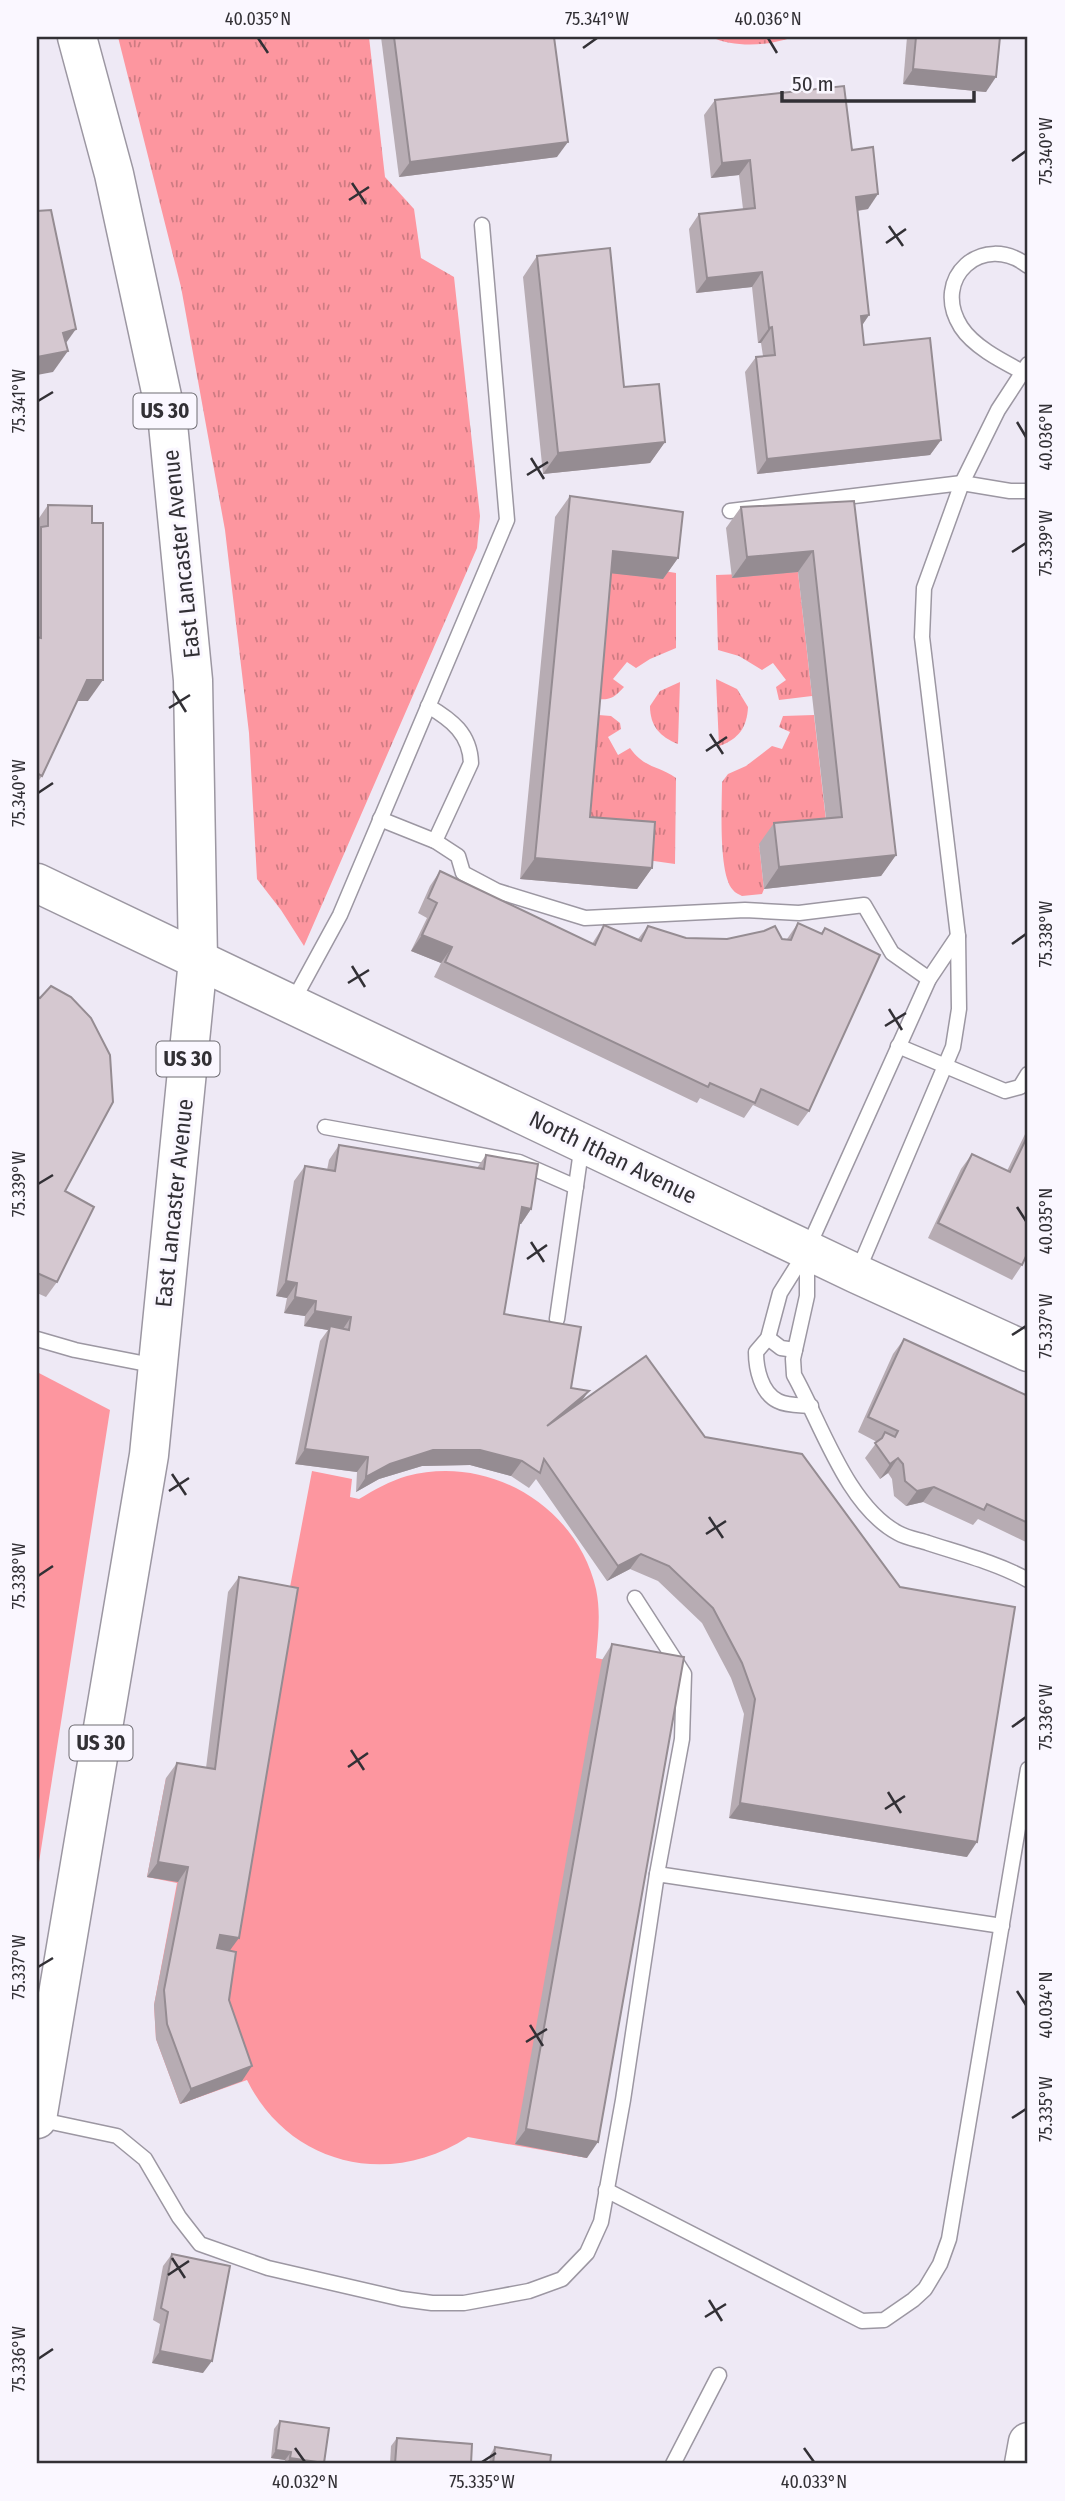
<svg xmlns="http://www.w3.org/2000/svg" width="1065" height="2501" viewBox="0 0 1065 2501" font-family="'Fira Sans Condensed',sans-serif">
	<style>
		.grass { fill: url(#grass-tufts) }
		.pitch { fill: #fd969f }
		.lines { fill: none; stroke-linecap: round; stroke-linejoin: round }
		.lane-casing { stroke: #9c97a2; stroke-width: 17 }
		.secondary-casing { stroke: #9c97a2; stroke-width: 41 }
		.highway-casing { stroke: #9c97a2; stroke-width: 41 }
		.lane { stroke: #fff; stroke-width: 14 }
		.secondary { stroke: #fff; stroke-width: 38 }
		.highway { stroke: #fff; stroke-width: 38 }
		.wall { fill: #b7acb3 }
		.shaded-wall { fill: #958c92 }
		.building { fill: #d5c8d0; stroke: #958c92; stroke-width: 2 }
		.ticks { fill: none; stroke: #323035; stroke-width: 2.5 }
		.labels { text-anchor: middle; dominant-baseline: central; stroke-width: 6; stroke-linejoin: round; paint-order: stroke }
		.shield { fill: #faf7ff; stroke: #6e6c72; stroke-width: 2 }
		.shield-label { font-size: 21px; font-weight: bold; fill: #323035 }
		.street-label { font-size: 23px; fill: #323035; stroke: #faf7ff }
		.neatline { fill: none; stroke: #323035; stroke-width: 2.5 }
		.ticks-label { font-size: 18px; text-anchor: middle; fill: #323035 }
	</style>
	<defs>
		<pattern id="grass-tufts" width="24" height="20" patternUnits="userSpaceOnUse" patternTransform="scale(1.75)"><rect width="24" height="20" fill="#fd969f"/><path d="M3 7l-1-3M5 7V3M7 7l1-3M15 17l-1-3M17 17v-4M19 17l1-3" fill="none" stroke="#cd7b82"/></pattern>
	</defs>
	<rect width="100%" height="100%" fill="#eee9f5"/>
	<g class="grass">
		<polygon points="118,37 369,37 385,177 414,209 421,258 454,277 480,516 477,548 304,946 281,910 257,879 249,733 225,530 181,287"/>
		<path d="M711,37H793C769,46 735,48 711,37Z"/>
		<path d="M664,571L676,573V648L650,659L636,668L627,662L613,679L624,687C611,702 606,700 587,698L599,572Z"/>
		<polygon points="798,572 812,696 779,700 776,687 786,680 773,663 762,670 739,656 718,650 716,575"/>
		<path d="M716,679L737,689L748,707C747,727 739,739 719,746Z"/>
		<path d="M680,682L678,744C660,737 650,726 650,706L660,691Z"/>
		<path d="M586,714L611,716L620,723L621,729L608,737L618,755L630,748C645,769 658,765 676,778L675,864L640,859L575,838Z"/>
		<path d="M814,715L828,838L759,844L764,889L762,894L742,896C739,894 735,893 733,890C718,875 722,804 722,782L728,774L746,766L772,746L782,749L790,732L779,727L783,716Z"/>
	</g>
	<g class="pitch">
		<polygon points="37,1372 110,1410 37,1875"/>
		<path d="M312,1471L352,1479L350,1497L359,1499C374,1490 390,1481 407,1476C489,1454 577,1506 596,1589C601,1613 598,1635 596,1658L673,1673L587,2158L468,2137C389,2189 289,2165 247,2080L180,2104L156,2039L154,2005L177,1883L147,1877L166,1778L203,1784L287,1603Z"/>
	</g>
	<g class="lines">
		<g class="lane-casing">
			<g id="lane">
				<path d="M1023,372C1002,361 974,347 961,327C930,278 983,231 1028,266"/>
				<polyline points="730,511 962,483 1010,491 1028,491"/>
				<path d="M428,706C452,720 470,734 471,763L435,841"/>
				<polyline points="380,819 435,841 458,856 463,873 497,891 585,918 745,910 799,913 864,905 892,953 929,979"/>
				<polyline points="292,1003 340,915 507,520 482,225"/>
				<polyline points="898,1046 1005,1091 1020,1087 1028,1074"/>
				<polyline points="325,1127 519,1162 576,1187"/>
				<path d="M807,1255V1296L793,1359L794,1375C821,1423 847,1506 898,1533C907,1538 919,1540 928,1543C962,1554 997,1563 1028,1580"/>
				<polyline points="857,1273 953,1047 959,1009 958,936 922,637 924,588 962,483 998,410 1028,364"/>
				<polyline points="557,1319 582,1144"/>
				<polyline points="768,1338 781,1348 795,1350"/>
				<polyline points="37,1339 75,1350 157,1366"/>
				<path d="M811,1406C801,1405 787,1406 778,1401C761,1393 756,1368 756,1352L768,1338L780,1293L807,1250L929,979L958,936"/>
				<polyline points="635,1598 684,1674 682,1739 657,1874"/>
				<polyline points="37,2119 117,2136 145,2159 179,2217 200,2244 268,2268 402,2299 432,2303 464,2303 529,2291 562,2279 587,2253 601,2222 623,2100 657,1874 1002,1926"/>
				<polyline points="606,2190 862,2321 884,2320 913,2300 925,2289 940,2264 949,2239 1028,1769"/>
				<polyline points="673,2464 719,2375"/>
			</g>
		</g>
		<g class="secondary-casing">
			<g id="secondary">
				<polyline points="37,883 857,1274 1028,1352"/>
				<polyline points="1024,2464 1028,2442"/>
			</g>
		</g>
		<g class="highway-casing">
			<polyline id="highway" points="37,2119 149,1455 198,960 193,680 168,424 114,174 77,37"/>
		</g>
		<use href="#lane" class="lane"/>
		<use href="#secondary" class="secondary"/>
		<use href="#highway" class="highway"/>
	</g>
	<g class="wall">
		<polygon points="381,37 554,37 557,157 399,177"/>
		<polygon points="907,37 1000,37 986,92 903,84"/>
		<polygon points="715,100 852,150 868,209 858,211 869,315 862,325 864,345 941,440 930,455 757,474 745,372 756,357 763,356 761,343 758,343 752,287 696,293 689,229 699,214 743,209 739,175 711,178 704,115"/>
		<polygon points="537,256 624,387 665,442 650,463 543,474 523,277"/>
		<polygon points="570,496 678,558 663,579 611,573 590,817 652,868 637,889 520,879 555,517"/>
		<polygon points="854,501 896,855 881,876 764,889 759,844 774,823 826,819 798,572 732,578 726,528 741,507"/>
		<polygon points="48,505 88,701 77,701 42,776 37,783 37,521"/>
		<polygon points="440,871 592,944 604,925 638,939 648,926 686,938 727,939 787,939 798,923 821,933 825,928 809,1111 798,1126 753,1105 744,1118 700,1098 697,1103 434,977 441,963 411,951 427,918 418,913 430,886"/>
		<polygon points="37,997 65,1191 57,1282 46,1297 37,1293"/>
		<polygon points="1028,1128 1028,1252 1022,1265 1012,1280 928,1238 961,1169 972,1154 1007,1171"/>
		<polygon points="339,1145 477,1168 486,1155 531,1209 521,1224 519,1224 504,1314 571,1388 967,1857 729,1818 744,1714 731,1678 702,1623 658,1581 630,1569 607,1581 536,1479 529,1488 511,1476 470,1465 422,1466 379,1479 356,1492 357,1472 295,1464 320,1341 328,1330 304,1326 305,1316 284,1313 287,1298 276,1296 294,1181 305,1166 327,1170 329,1160"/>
		<polygon points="904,1339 1028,1396 1028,1543 978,1519 973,1525 923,1502 906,1506 894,1496 892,1479 888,1473 880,1479 865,1458 877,1442 858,1432 893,1354"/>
		<polygon points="239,1577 229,2000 242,2081 180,2104 156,2039 154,2005 178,1882 147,1877 166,1778 177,1763 206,1768 228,1592"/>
		<polygon points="612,1644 587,2158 515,2144 602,1660"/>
		<polygon points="172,2254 203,2373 152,2363 160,2324 153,2320 163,2266"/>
		<polygon points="280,2421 324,2463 323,2464 284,2464 285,2460 271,2458 274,2429"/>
		<polygon points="397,2438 471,2464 390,2464 391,2446"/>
		<polygon points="495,2447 550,2464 489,2464 490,2455"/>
	</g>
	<g class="shaded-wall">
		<polygon points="913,69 996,77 986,92 903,84"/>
		<polygon points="568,142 557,157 399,177 410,162"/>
		<polygon points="750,160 739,175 711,178 722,163"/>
		<polygon points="878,194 868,209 846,212 856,197"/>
		<polygon points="762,272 752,287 696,293 707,278"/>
		<polygon points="869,315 859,330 861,316"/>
		<polygon points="772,327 761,343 758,343 769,328"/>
		<polygon points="76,329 61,350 63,333"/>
		<polygon points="68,351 53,372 37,375 37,357"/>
		<polygon points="941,440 930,455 757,474 767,459"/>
		<polygon points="665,442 650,463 543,474 558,453"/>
		<polygon points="613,551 678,558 663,579 599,572"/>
		<polygon points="813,551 798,572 732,578 747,557"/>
		<polygon points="87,680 103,680 88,701 72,701"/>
		<polygon points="896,855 881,876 764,889 779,867"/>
		<polygon points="535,858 652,868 637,889 520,879"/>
		<polygon points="422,935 452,947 441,963 411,951"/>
		<polygon points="522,1207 531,1209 521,1224 511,1223"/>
		<polygon points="286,1281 297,1283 287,1298 276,1296"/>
		<polygon points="295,1297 316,1301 305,1316 284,1313"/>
		<polygon points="315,1311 351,1317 341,1332 330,1326 328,1330 304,1326"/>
		<polygon points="589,1391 578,1406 547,1426"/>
		<polygon points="305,1449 368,1457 357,1472 295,1464"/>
		<polygon points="433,1450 480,1450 522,1461 511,1476 470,1465 422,1466 379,1479 356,1492 366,1477 390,1464"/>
		<polygon points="898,1458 888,1473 880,1479 890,1464"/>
		<polygon points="934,1487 923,1502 906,1506 917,1491"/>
		<polygon points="641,1554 630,1569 607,1581 618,1566"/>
		<polygon points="740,1803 977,1842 967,1857 729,1818"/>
		<polygon points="158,1862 188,1867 178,1882 147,1877"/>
		<polygon points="220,1935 239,1938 228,1953 209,1950"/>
		<polygon points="252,2066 242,2081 180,2104 191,2089"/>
		<polygon points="526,2129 598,2142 587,2158 515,2144"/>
		<polygon points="160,2351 212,2361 203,2373 152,2363"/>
		<polygon points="276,2450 291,2452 285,2460 271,2458"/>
		<polygon points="290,2458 324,2463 323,2464 286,2464"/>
	</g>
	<g class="building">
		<polygon points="394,37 554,37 568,142 410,162"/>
		<polygon points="916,37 1000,37 996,77 913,69"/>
		<polygon points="844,86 852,150 873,147 878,194 856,197 869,315 861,316 864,345 930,338 941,440 767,459 756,357 775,355 772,327 769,328 762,272 707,278 699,214 755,208 750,160 722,163 715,100"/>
		<polygon points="51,210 76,329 63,333 68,351 37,357 37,211"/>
		<polygon points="610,248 624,387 659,384 665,442 558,453 537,256"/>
		<polygon points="570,496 683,512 678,558 613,551 590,817 655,822 652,868 535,858"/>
		<polygon points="854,501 896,855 779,867 774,823 842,817 813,551 747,557 741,507"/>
		<polygon points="48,505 92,506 92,523 103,523 103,680 87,680 42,776 37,773 37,637 41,638 41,527 48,526"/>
		<polygon points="440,871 595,945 604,925 641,941 648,926 686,938 727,939 764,931 775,926 782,939 791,940 798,923 822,934 825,928 880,955 809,1111 761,1089 755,1103 710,1083 708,1087 445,962 452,947 422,935 437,903 428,898"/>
		<polygon points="51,986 71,997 91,1018 110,1055 113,1102 65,1191 94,1207 57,1282 37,1273 37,997 40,998"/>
		<polygon points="1028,1135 1028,1252 1022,1265 938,1223 972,1154 1010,1172"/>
		<polygon points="339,1145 484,1169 486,1155 538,1164 531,1209 522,1207 504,1314 581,1327 571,1388 589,1391 547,1426 646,1356 705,1437 802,1454 900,1587 1015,1607 977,1842 740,1803 755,1699 742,1663 713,1608 669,1566 641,1554 618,1566 544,1459 540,1473 522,1461 480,1450 433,1450 390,1464 366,1477 368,1457 305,1449 330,1326 349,1330 351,1317 315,1311 316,1301 295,1297 297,1283 286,1281 305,1166 335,1171"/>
		<polygon points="904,1339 1028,1396 1028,1523 987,1504 984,1510 934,1487 917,1491 905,1481 903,1464 898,1458 890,1464 875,1443 882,1438 885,1432 895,1437 898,1431 868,1417"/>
		<polygon points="239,1577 298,1588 239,1938 220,1935 217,1948 236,1952 229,2000 252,2066 191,2089 167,2024 164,1990 188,1867 158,1862 177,1763 215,1769"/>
		<polygon points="612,1644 684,1657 598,2142 526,2129"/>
		<polygon points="172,2254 230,2266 212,2361 160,2351 168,2312 161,2308"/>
		<polygon points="280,2421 329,2428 324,2463 290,2458 291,2452 276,2450"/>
		<polygon points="397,2438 472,2444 471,2464 395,2464"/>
		<polygon points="495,2447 551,2455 550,2464 493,2464"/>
	</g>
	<path class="ticks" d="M258,38L268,53M768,38L777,53M583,48L597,38M1012,161L1026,151M352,183L366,204M349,200L369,187M889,226L903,246M886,243L906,229M38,401L53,392M1017,422L1026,437M531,458L544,479M527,475L548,462M1012,552L1026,543M173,691L186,712M169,708L190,695M710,734L723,754M706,751L727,737M38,793L53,783M1012,944L1026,934M352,966L365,987M348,983L369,970M889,1009L902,1030M885,1026L906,1013M38,1184L53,1175M1017,1207L1026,1221M531,1242L544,1262M527,1259L547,1245M1012,1335L1026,1326M172,1474L186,1495M169,1491L189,1478M709,1517L723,1538M706,1534L726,1521M38,1576L53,1566M1012,1727L1026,1717M351,1750L364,1770M348,1767L368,1753M888,1792L901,1813M885,1809L905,1796M38,1967L53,1958M1017,1991L1026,2005M530,2025L543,2046M526,2042L547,2029M1012,2118L1026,2109M172,2258L185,2278M168,2275L189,2261M709,2300L722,2321M705,2317L726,2304M38,2359L53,2349M295,2448L305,2462M804,2448L814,2462M482,2462L496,2453"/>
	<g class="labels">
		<g class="shield">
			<rect x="133.5" y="393.5" width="63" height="35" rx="5"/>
			<rect x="156.5" y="1041.5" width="63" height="35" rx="5"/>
			<rect x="69.5" y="1725.5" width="63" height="35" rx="5"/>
		</g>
		<g class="shield-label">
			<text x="165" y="411">US 30</text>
			<text x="188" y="1059">US 30</text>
			<text x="101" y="1743">US 30</text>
		</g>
		<g class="street-label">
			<text transform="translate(181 554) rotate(-96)">East Lancaster Avenue</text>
			<text transform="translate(613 1157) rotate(26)">North Ithan Avenue</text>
			<text transform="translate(174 1203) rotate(-84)">East Lancaster Avenue</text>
		</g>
	</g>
	<rect width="1065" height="2501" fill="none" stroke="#faf7ff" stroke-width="77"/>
	<path d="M782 91v10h192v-10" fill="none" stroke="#323035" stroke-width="3.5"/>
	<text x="792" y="91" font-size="21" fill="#323035" stroke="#faf7ff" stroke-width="5" paint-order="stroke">50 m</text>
	<rect x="38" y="38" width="988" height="2424" class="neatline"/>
	<g class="ticks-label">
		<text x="258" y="25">40.035°N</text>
		<text x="597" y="25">75.341°W</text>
		<text x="768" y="25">40.036°N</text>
		<text transform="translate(1046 151) rotate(-90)" y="6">75.340°W</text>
		<text transform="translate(19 401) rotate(-90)" y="6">75.341°W</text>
		<text transform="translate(1046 437) rotate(-90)" y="6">40.036°N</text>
		<text transform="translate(1046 543) rotate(-90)" y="6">75.339°W</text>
		<text transform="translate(19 793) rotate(-90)" y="6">75.340°W</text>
		<text transform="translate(1046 934) rotate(-90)" y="6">75.338°W</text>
		<text transform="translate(19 1184) rotate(-90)" y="6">75.339°W</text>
		<text transform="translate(1046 1221) rotate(-90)" y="6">40.035°N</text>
		<text transform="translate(1046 1326) rotate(-90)" y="6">75.337°W</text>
		<text transform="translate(19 1576) rotate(-90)" y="6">75.338°W</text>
		<text transform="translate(1046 1717) rotate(-90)" y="6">75.336°W</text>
		<text transform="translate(19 1967) rotate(-90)" y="6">75.337°W</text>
		<text transform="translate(1046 2005) rotate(-90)" y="6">40.034°N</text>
		<text transform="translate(1046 2109) rotate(-90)" y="6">75.335°W</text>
		<text transform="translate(19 2359) rotate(-90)" y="6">75.336°W</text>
		<text x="305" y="2488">40.032°N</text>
		<text x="482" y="2488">75.335°W</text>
		<text x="814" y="2488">40.033°N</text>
	</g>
</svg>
